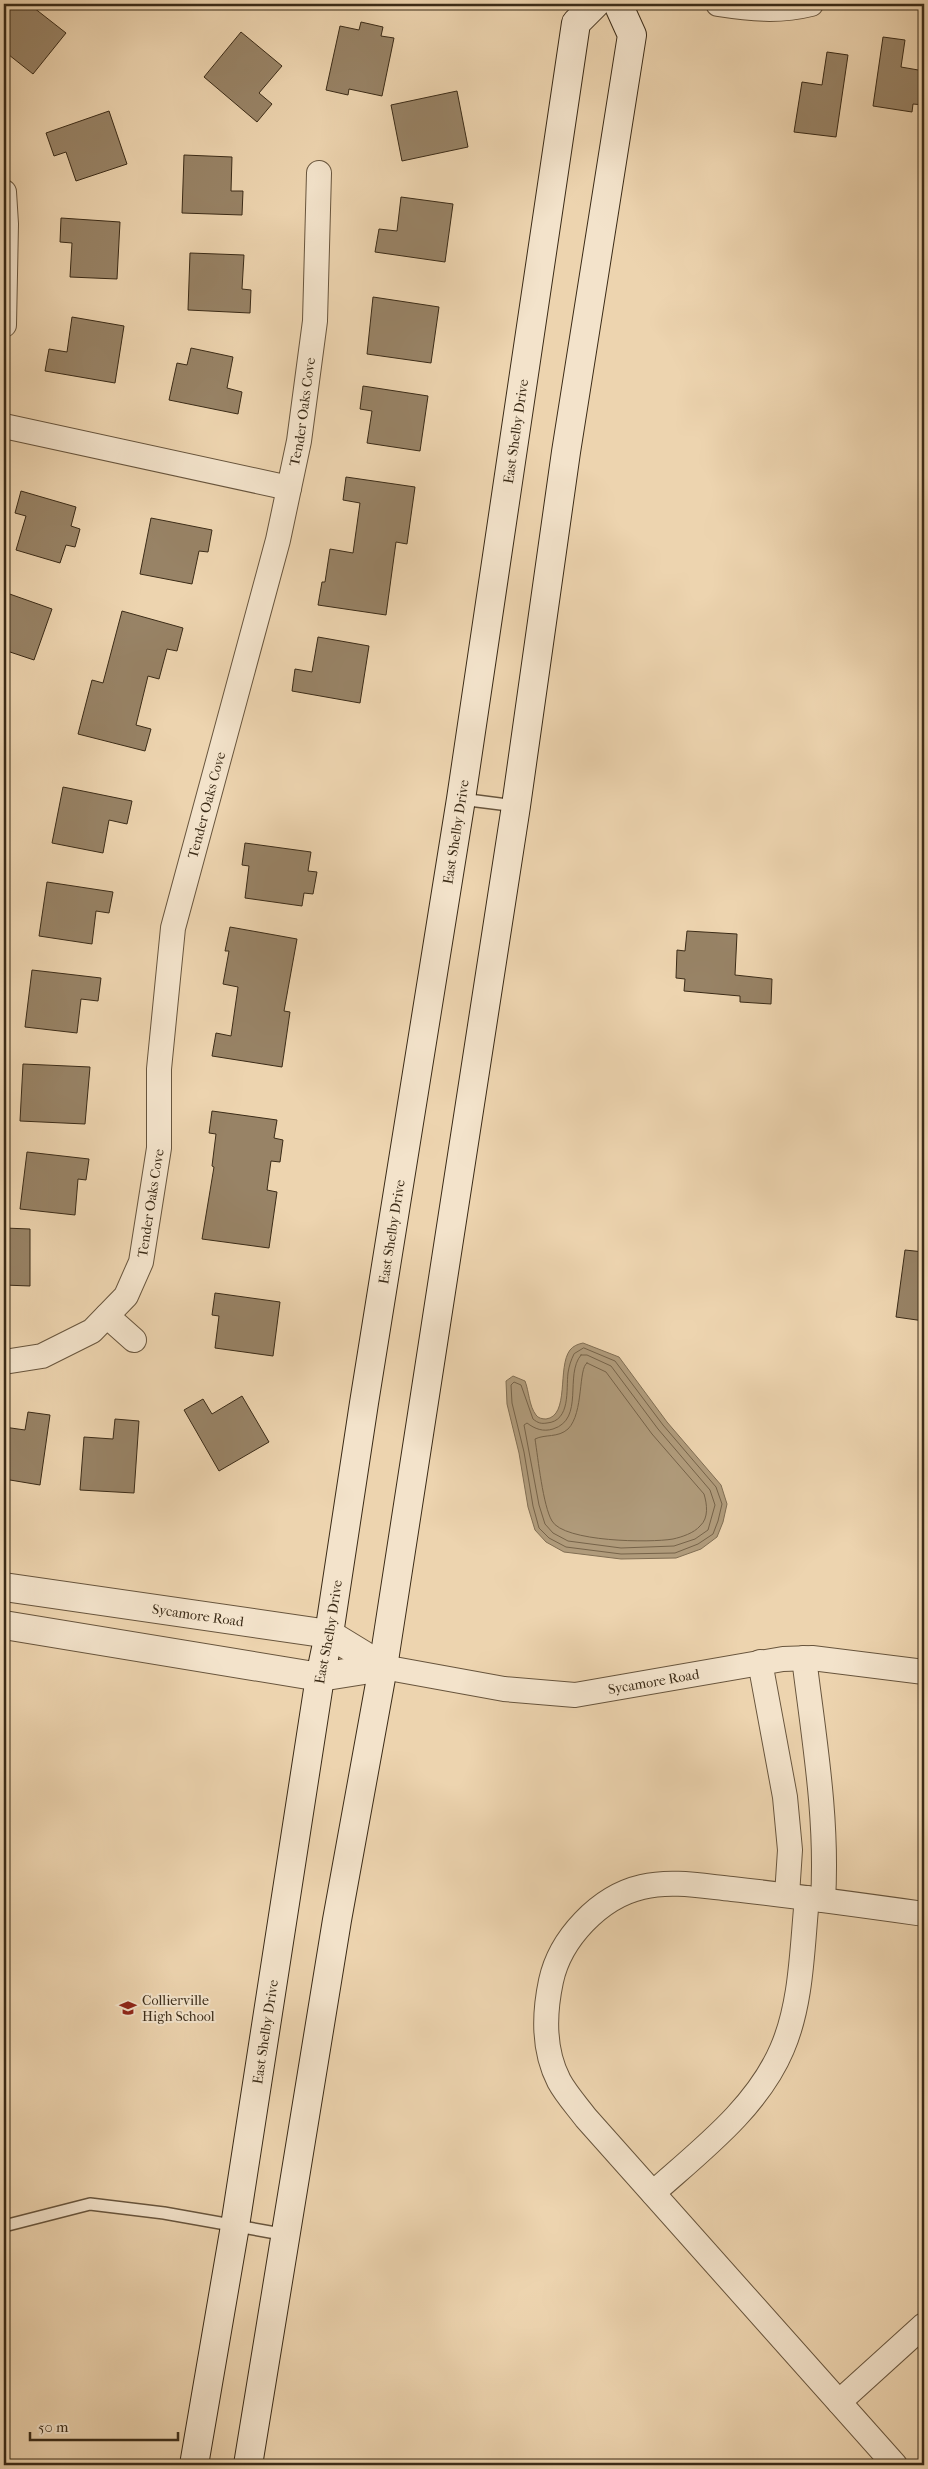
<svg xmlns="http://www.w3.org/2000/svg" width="928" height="2469" viewBox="0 0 928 2469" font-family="'IM FELL French Canon',serif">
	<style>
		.water { fill: #b09b7b; stroke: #816e53 }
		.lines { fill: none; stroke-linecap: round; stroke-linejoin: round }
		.shore { stroke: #766349; stroke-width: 1 }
		.building { fill: #988366; stroke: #3b2b17 }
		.service-casing { stroke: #68553d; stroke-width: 14 }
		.minor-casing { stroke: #68553d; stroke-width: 26 }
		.tertiary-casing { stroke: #68553d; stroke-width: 30 }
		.secondary-casing { stroke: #3b2b17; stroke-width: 30 }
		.service { stroke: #f3e3cb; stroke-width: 11 }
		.minor { stroke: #f3e3cb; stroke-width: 24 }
		.tertiary { stroke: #f3e3cb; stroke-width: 28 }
		.secondary { stroke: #f3e3cb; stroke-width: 28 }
		.labels { text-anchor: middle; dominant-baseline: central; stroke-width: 4; stroke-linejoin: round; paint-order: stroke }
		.street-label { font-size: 14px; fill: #3b2b17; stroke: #f3e3cb }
		.poi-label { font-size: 14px; fill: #3b2b17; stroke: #f3e3cb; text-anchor: start }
	</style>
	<rect width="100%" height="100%" fill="#edd4af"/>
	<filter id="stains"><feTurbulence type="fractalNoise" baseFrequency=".004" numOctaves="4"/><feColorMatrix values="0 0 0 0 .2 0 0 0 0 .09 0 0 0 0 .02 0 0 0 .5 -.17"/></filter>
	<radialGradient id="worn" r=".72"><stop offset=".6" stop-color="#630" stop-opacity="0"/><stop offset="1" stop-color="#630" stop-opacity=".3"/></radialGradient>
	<path class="water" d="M583,1343L619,1357L667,1422L721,1485L727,1504L723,1522L717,1537L701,1549L676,1558L621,1559L564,1552L546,1542L535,1530L528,1507L519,1453L507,1404L506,1381L513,1376L525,1381C529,1391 529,1406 536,1415C538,1418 542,1419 546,1419C570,1416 557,1367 570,1350C573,1346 578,1344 583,1343Z"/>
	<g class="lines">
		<g class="shore">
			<path d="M584,1348L615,1361L663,1425L716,1487L722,1504L718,1521L713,1534L698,1544L675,1553L621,1554L566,1547L549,1538L539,1528L533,1506L524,1452L512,1403L511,1385L514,1382L521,1385L533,1419C538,1423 541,1424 547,1423C571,1421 566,1389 568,1373C569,1366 571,1360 574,1354Z"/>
			<path d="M581,1355H587L611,1366L658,1429L710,1490L715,1505L708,1530L695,1539L674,1546L621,1548L568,1541L553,1533L545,1524L539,1505L524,1425L527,1423C535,1429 543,1432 553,1429C585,1419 564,1375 581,1355Z"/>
			<path d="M587,1363L606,1372L652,1434L704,1494C707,1504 709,1518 700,1526C694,1533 682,1537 673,1539C650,1543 564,1542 552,1521C543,1506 538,1458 535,1439C545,1434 558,1438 568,1429C584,1413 578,1368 587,1363Z"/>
		</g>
	</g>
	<g class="building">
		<polygon points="14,4 29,4 66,33 33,74 4,51 4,16"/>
		<polygon points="361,22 383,27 381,36 394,38 382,96 349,89 348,95 326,90 340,26 359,30"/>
		<polygon points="241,32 282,66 259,93 272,104 257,122 204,77"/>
		<polygon points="883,37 905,40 901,67 924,71 924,105 913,104 912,112 873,106"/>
		<polygon points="827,52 848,55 836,137 794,132 802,82 822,85"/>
		<polygon points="457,91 468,147 402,161 391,105"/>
		<polygon points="109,111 127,164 76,181 66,152 54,156 46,133"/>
		<polygon points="184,155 232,157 231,191 243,191 242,215 182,213"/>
		<polygon points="401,197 453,204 445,262 375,252 379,229 397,231"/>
		<polygon points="61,218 120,222 117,279 70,277 72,243 60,242"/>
		<polygon points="190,253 244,255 242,289 251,290 250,313 188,310"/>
		<polygon points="373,297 439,307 431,363 367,354"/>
		<polygon points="72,317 124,326 115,383 45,371 49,349 67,352"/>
		<polygon points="191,348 233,357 227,388 242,392 238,414 169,400 177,363 187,365"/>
		<polygon points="363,386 428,396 420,451 367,443 372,411 360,409"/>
		<polygon points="346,477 415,487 407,544 396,542 386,615 318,605 322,582 325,582 330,549 353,553 360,503 343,500"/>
		<polygon points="21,491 76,507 71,526 80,529 75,547 66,545 60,563 16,550 26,516 15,513"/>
		<polygon points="151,518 212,530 208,552 199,551 192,584 140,574"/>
		<polygon points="4,592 52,609 34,660 4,650"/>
		<polygon points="122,611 183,628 177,651 167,649 159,679 148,676 136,725 151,729 145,751 78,734 92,680 103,683"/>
		<polygon points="318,637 369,646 360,703 292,691 295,669 312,672"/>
		<polygon points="63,787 132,801 127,824 109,820 103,853 52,843"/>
		<polygon points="245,843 311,852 308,871 317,872 313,894 304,893 302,906 245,898 249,866 242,865"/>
		<polygon points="47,882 113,892 109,913 96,911 92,944 39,936"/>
		<polygon points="230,927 297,939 284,1011 290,1012 282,1067 212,1056 216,1033 231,1036 238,987 223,984 229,951 225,951"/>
		<polygon points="687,931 737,934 735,975 772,979 771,1004 740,1002 740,996 684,991 685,979 676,978 677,950 685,951"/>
		<polygon points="32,970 101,978 98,1001 81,999 77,1033 25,1027"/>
		<polygon points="23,1064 90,1067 85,1124 20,1121"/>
		<polygon points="212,1111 277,1120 274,1138 283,1140 280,1162 271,1161 267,1190 277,1192 269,1248 202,1239 214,1167 212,1166 216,1134 209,1133"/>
		<polygon points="27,1152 89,1159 86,1180 78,1179 75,1215 20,1209"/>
		<polygon points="4,1228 30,1229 30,1286 4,1285"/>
		<polygon points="905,1250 924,1252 924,1321 896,1317"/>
		<polygon points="215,1293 280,1302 273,1356 215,1348 219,1316 212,1315"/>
		<polygon points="242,1396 269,1442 219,1471 184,1410 203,1399 212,1414"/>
		<polygon points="28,1412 50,1415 40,1485 4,1479 4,1427 25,1430"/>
		<polygon points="115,1419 139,1421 134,1493 80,1490 84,1437 113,1439"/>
	</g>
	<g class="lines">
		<g class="service-casing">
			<g id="service">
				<polyline points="461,799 516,806"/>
				<polyline points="4,2226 90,2204 164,2213 287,2235"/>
			</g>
		</g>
		<g class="minor-casing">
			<g id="minor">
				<path d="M718,4C750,9 779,12 811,4"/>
				<polyline points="4,192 6,224 4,325"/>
				<polyline points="4,426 289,488"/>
				<polyline points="107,1316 134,1340"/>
				<path id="s1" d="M4,1362L42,1356L92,1331L126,1296L141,1262L159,1148V1069L173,928L278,540L299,441L315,321L319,173"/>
				<path d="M804,1658C814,1739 828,1819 823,1900"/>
				<polyline points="760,1662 785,1797 790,1850 787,1895"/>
				<path id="s2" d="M383,1667L504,1689L575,1695L783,1659L812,1658L924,1672"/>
				<path d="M653,2193C700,2151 757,2108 782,2049C802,2003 802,1947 807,1898"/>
				<polyline points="839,2402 924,2325"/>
				<path d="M895,2465L586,2118C577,2106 566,2094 559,2081C543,2050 544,2014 551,1981C560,1939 599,1897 642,1887C671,1880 702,1886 732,1889C796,1896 860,1905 924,1914"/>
			</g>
		</g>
		<g class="tertiary-casing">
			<g id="tertiary">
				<path id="s3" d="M4,1587L329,1634L383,1667"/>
				<polyline points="4,1625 320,1677 383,1667"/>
			</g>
		</g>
		<g class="secondary-casing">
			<g id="secondary">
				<path id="s4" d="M194,2465L235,2226L320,1677L329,1634L364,1403L461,799L576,23L595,4"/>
				<polyline points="248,2465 337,1920 383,1667 516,806 566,452 632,35 618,4"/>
			</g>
		</g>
		<use href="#service" class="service"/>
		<use href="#minor" class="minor"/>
		<use href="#tertiary" class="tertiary"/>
		<use href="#secondary" class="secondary"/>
	</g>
	<defs>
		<g id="school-bare" transform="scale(1.35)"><path d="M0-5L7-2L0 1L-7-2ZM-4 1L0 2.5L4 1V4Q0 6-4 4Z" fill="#8f2418" stroke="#f3e3cb" stroke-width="2.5" paint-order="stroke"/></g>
	</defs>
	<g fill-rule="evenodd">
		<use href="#school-bare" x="128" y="2008"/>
	</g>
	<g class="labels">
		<g class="street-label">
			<text stroke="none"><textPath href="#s1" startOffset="1049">Tender Oaks Cove</textPath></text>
			<text stroke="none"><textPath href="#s4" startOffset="2059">East Shelby Drive</textPath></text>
			<text stroke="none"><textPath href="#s1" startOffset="644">Tender Oaks Cove</textPath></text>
			<text stroke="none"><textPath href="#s4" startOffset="1654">East Shelby Drive</textPath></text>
			<text stroke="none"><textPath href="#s1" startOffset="240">Tender Oaks Cove</textPath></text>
			<text stroke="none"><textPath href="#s4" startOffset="1249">East Shelby Drive</textPath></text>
			<text stroke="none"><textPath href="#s3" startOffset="196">Sycamore Road</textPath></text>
			<text stroke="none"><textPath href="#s4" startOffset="844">East Shelby Drive</textPath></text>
			<text stroke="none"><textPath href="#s2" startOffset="274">Sycamore Road</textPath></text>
			<text stroke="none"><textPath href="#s4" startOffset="439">East Shelby Drive</textPath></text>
		</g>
		<g class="poi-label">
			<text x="142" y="2000">Collierville<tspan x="142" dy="16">High School</tspan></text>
		</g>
	</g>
	<rect width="928" height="2469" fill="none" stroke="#edd4af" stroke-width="20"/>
	<rect x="5" y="5" width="918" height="2459" fill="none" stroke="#3b2b17" stroke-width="2.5"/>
	<rect x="10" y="10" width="908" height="2449" fill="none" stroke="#3b2b17"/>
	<path d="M30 2432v8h148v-8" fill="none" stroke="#3b2b17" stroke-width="2.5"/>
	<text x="38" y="2432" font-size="15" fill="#3b2b17" stroke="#f3e3cb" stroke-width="4" paint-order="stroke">50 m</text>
	<rect width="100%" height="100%" filter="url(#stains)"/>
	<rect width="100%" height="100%" fill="url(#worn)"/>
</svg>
